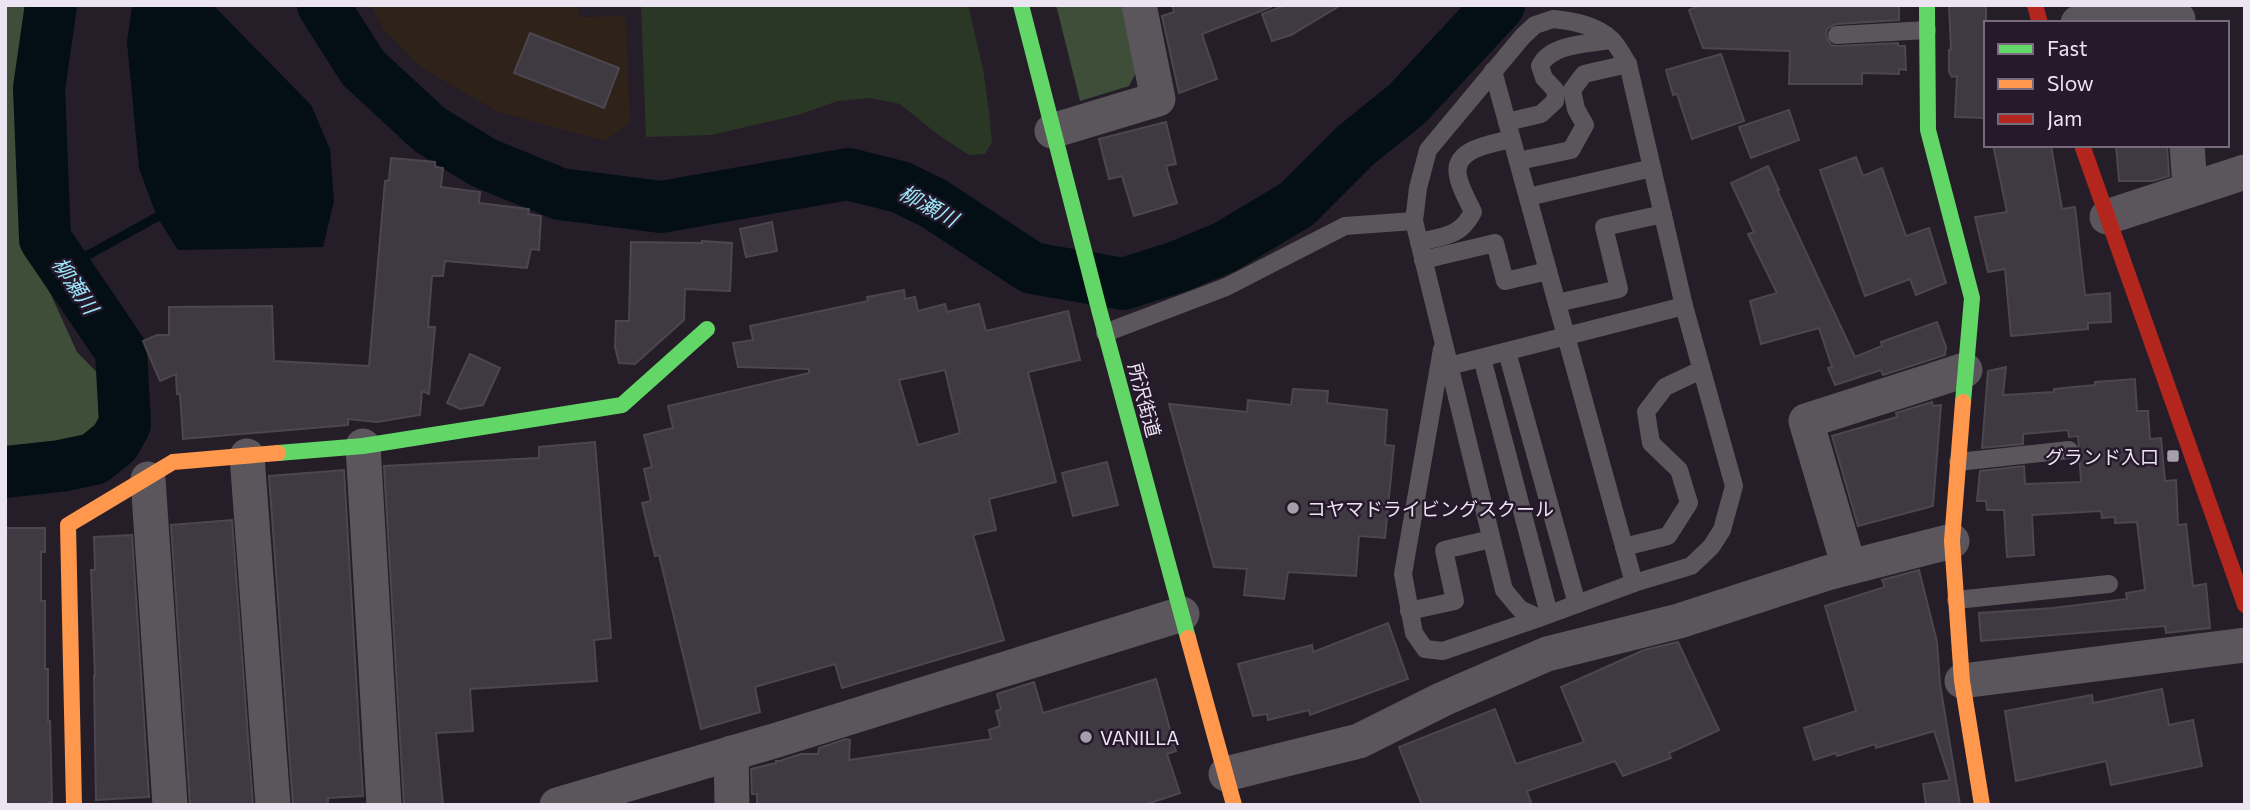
<svg xmlns="http://www.w3.org/2000/svg" width="2250" height="810" viewBox="0 0 2250 810" font-family="Commissioner,'Noto Sans JP',sans-serif">
	<style>
		.industrial { fill: #2f2219 }
		.green { fill: #2a3725 }
		.forest { fill: #3f4e39 }
		.water { fill: #030f15 }
		.lines { fill: none; stroke-linecap: round; stroke-linejoin: round }
		.stream { stroke: #030f15; stroke-width: 9 }
		.river { stroke: #030f15; stroke-width: 52 }
		.building { fill: #3f3941; stroke: #4c4650; stroke-width: 2; fill-rule: evenodd }
		.lane { stroke: #5b565b; stroke-width: 18 }
		.street { stroke: #5b565b; stroke-width: 35 }
		.fast { stroke: #63d668; stroke-width: 16 }
		.slow { stroke: #ff974d; stroke-width: 16 }
		.jam { stroke: #b3261e; stroke-width: 16 }
		.poi-dot { fill: #a79eab; stroke: #26192c; stroke-width: 2.5 }
		.labels { text-anchor: middle; dominant-baseline: central; stroke-width: 5; stroke-linejoin: round; paint-order: stroke }
		.street-label { font-size: 19px; fill: #ede4f2; stroke: #26192c }
		.poi-label { font-size: 19px; fill: #ede4f2; stroke: #26192c; text-anchor: start }
		.water-label { font-size: 21px; font-style: italic; fill: #9ee8fb; stroke: #26192c }
	</style>
	<rect width="100%" height="100%" fill="#251d28"/>
	<polygon class="industrial" points="371,5 576,5 581,17 626,16 630,123 605,141 498,112 420,67 383,29"/>
	<polygon class="green" points="641,5 968,5 983,69 989,111 992,142 985,154 969,155 937,134 900,104 870,98 838,101 798,115 711,135 646,137"/>
	<g class="forest">
		<polygon points="5,5 37,5 23,94 30,249 77,352 115,391 114,418 97,440 49,461 5,463"/>
		<polygon points="1056,5 1122,5 1139,67 1129,86 1080,101"/>
	</g>
	<polygon class="water" points="132,5 213,5 311,105 330,149 334,201 323,247 178,250 157,217 139,168 127,42"/>
	<g class="lines">
		<polyline class="stream" points="61,263 90,254 157,217"/>
		<g class="river">
			<polyline points="323,5 363,68 430,130 484,163 560,194 661,207 848,174 900,187 933,203 1032,268 1123,284 1177,267 1225,247 1297,204 1356,145 1407,104 1499,5"/>
			<polyline points="5,472 60,466 94,459 115,442 125,424 121,351 45,239 39,88 51,5"/>
		</g>
	</g>
	<g class="building">
		<polygon points="1172,5 1271,5 1271,7 1202,34 1217,79 1179,93 1162,16 1174,12"/>
		<polygon points="1286,5 1341,5 1291,35 1272,41 1262,14"/>
		<polygon points="1701,5 1899,5 1899,20 1836,24 1827,29 1826,36 1831,45 1837,46 1898,43 1898,46 1905,46 1906,70 1899,69 1899,74 1862,73 1862,84 1789,84 1790,51 1703,48 1689,10"/>
		<polygon points="1949,5 1986,5 1986,118 1955,117 1957,76 1952,77 1949,72 1949,50 1951,49"/>
		<polygon points="530,33 619,68 604,108 514,73"/>
		<polygon points="1721,54 1744,121 1692,139 1677,94 1673,95 1666,70"/>
		<polygon points="1789,110 1799,140 1751,158 1739,127"/>
		<polygon points="1166,122 1176,164 1166,166 1177,203 1134,216 1122,176 1109,179 1099,139"/>
		<polygon points="1993,145 2051,145 2062,209 2075,207 2085,295 2110,293 2111,322 2088,323 2088,329 2011,336 2005,269 1988,272 1975,217 2007,212"/>
		<polygon points="2116,145 2167,145 2169,176 2153,181 2119,181"/>
		<polygon points="1856,157 1863,176 1882,168 1906,236 1929,228 1946,283 1916,295 1910,279 1865,296 1820,170"/>
		<polygon points="391,158 435,162 435,167 443,168 441,187 480,192 479,203 529,209 528,214 541,216 539,250 531,249 527,268 445,261 443,276 432,276 428,327 435,327 429,394 422,391 420,415 377,422 348,419 348,425 183,439 180,394 177,394 176,374 160,381 143,341 157,335 169,335 169,307 272,306 274,361 369,366 385,181 389,180"/>
		<polygon points="1768,166 1779,190 1777,190 1855,357 1882,346 1881,342 1937,322 1946,347 1945,355 1883,375 1881,370 1835,385 1828,368 1832,367 1819,328 1761,344 1750,301 1777,293 1748,234 1754,232 1731,183"/>
		<polygon points="772,222 777,251 746,257 740,229"/>
		<polygon points="702,241 732,243 730,291 685,289 684,320 635,364 619,363 615,347 616,321 629,321 631,242 702,243"/>
		<path d="M904,290L905,299L915,297L918,311L945,304L947,312L979,304L986,331L1068,311L1080,360L1028,372L1056,482L989,499L996,530L973,535L1004,640L842,688L835,664L755,687L760,712L701,729L659,555L655,556L642,503L651,501L644,469L652,467L644,435L673,428L668,406L809,373V369L738,367L733,343L753,340L750,326L868,301L867,297ZM945,370L960,433L918,445L899,380Z"/>
		<polygon points="470,354 500,368 483,405 460,409 447,403"/>
		<polygon points="2006,367 2003,395 2054,392 2054,389 2095,385 2095,382 2135,379 2137,411 2148,411 2150,439 2161,438 2165,481 2176,480 2178,525 2186,524 2193,586 2206,584 2210,628 2166,633 2165,626 1981,641 1979,613 2053,608 2127,599 2126,593 2145,590 2137,522 2115,523 2115,517 2102,518 2101,511 2032,515 2034,555 2007,557 2004,510 1987,510 1986,501 1977,501 1980,471 2024,466 2025,484 2081,482 2078,436 2069,437 2068,430 2023,434 2023,444 1982,448 1988,371"/>
		<polygon points="1293,389 1328,391 1327,403 1387,410 1385,445 1394,446 1385,538 1359,536 1356,576 1288,572 1284,599 1244,595 1247,569 1214,567 1169,404 1247,412 1248,400 1291,405"/>
		<polygon points="1932,402 1933,406 1941,405 1933,506 1858,526 1832,436 1897,417 1896,413"/>
		<polygon points="595,442 611,638 594,640 597,681 470,689 473,731 436,733 443,805 404,805 384,466 539,458 539,447"/>
		<polygon points="1107,462 1118,505 1073,516 1062,473"/>
		<polygon points="344,470 363,796 328,798 328,805 293,805 269,476"/>
		<polygon points="232,520 253,805 190,805 171,525"/>
		<polygon points="5,528 45,528 45,552 41,552 41,601 45,601 45,669 48,669 48,721 50,721 52,802 49,802 49,805 5,805"/>
		<polygon points="132,535 149,797 96,800 94,676 95,676 91,570 95,570 94,537"/>
		<polygon points="1919,570 1937,642 1940,684 1960,805 1926,805 1923,784 1950,780 1934,731 1876,748 1875,744 1837,756 1836,753 1814,760 1804,728 1856,711 1825,606 1885,587 1882,580"/>
		<polygon points="1388,623 1408,679 1310,715 1309,710 1268,720 1267,714 1253,716 1238,664 1312,645 1313,652"/>
		<polygon points="1678,642 1719,730 1669,753 1671,758 1623,776 1615,761 1527,791 1532,805 1422,805 1399,747 1495,709 1516,764 1584,742 1561,687 1644,650"/>
		<polygon points="1156,679 1176,751 1167,754 1180,793 1144,805 757,805 757,794 752,794 751,769 776,763 776,761 782,761 782,760 801,754 818,754 819,748 846,739 850,740 849,760 991,739 989,730 1000,726 996,711 1001,709 997,694 1034,682 1043,713"/>
		<polygon points="2162,689 2169,725 2193,720 2202,766 2111,785 2106,761 2016,781 2005,711 2092,695 2093,703"/>
	</g>
	<g class="lines">
		<g class="lane">
			<path d="M1553,19C1573,21 1597,25 1612,40C1618,46 1623,56 1628,64L1684,306L1734,486L1722,530L1711,547L1691,566L1634,583L1539,618L1520,609L1504,590L1414,221L1418,188L1428,150L1523,36L1535,25Z"/>
			<polyline points="1837,35 1927,30"/>
			<polyline points="1493,71 1634,583"/>
			<path d="M1507,122L1541,114L1555,101L1556,91L1544,78L1540,66C1551,43 1589,44 1611,40"/>
			<polyline points="1518,161 1571,150 1585,125 1576,109 1572,90 1584,74 1628,64"/>
			<polyline points="1528,197 1652,168"/>
			<path d="M1419,242C1444,236 1460,237 1473,212C1468,201 1460,188 1458,176C1452,148 1493,144 1511,139"/>
			<polyline points="1423,260 1495,243 1505,281 1548,271"/>
			<polyline points="1557,303 1619,289 1604,227 1663,214"/>
			<polyline points="1105,333 1226,287 1345,226 1414,221"/>
			<polyline points="1442,349 1403,574 1414,633 1425,649 1443,651 1539,618"/>
			<polyline points="1507,352 1577,604"/>
			<polyline points="1482,358 1549,614"/>
			<polyline points="1449,366 1684,306"/>
			<polyline points="1958,462 2069,450"/>
			<polyline points="1624,547 1668,536 1689,503 1679,470 1651,443 1646,412 1665,387 1701,370"/>
			<polyline points="1956,600 2109,584"/>
			<polyline points="1409,611 1455,601 1444,550 1491,539"/>
		</g>
		<g class="street">
			<polyline points="2078,23 2178,19 2178,23"/>
			<polyline points="1052,131 1158,99 1139,5"/>
			<polyline points="2187,145 2190,188"/>
			<polyline points="2107,217 2245,172"/>
			<polyline points="363,446 384,805"/>
			<polyline points="247,456 273,805"/>
			<polyline points="148,479 170,805"/>
			<polyline points="1849,567 1806,421 1965,370"/>
			<polyline points="1962,681 2245,645"/>
			<polyline points="731,753 732,805"/>
			<polyline points="1226,774 1359,741 1443,699 1547,654 1679,621 1827,573 1952,541"/>
			<polyline points="557,805 777,740 1182,614"/>
		</g>
		<g class="fast">
			<polyline points="1021,5 1100,313 1188,638"/>
			<polyline points="1927,5 1928,130 1972,298 1963,402"/>
			<polyline points="278,453 363,446 622,405 707,329"/>
		</g>
		<g class="slow">
			<polyline points="1963,402 1952,541 1962,681 1982,805"/>
			<polyline points="1188,638 1234,805"/>
			<polyline points="74,805 68,525 173,462 278,453"/>
		</g>
		<g class="jam">
			<polyline points="2035,5 2040,23"/>
			<polyline points="2082,145 2245,605"/>
		</g>
	</g>
	<g class="poi-dot">
		<rect x="2166" y="449" width="14" height="14" rx="3.5"/>
		<circle cx="1293" cy="508" r="7"/>
		<circle cx="1086" cy="737" r="7"/>
	</g>
	<g class="labels">
		<g class="street-label">
			<text transform="translate(1145 400) rotate(75)">所沢街道</text>
		</g>
		<g class="poi-label">
			<text x="2159" y="456" text-anchor="end">グランド入口</text>
			<text x="1307" y="508">コヤマドライビングスクール</text>
			<text x="1100" y="737">VANILLA</text>
		</g>
		<g class="water-label">
			<text transform="translate(929 205) rotate(29)">柳瀬川</text>
			<text transform="translate(76 285) rotate(56)">柳瀬川</text>
		</g>
	</g>
	<rect width="2250" height="810" fill="none" stroke="#ede4f2" stroke-width="14"/>
	<rect x="1984" y="21" width="245" height="126" fill="#26192c" stroke="#766a7b" stroke-width="2"/>
	<rect x="1998" y="44" width="35" height="10" fill="#63d668" stroke="#766a7b" stroke-width="2"/>
	<text x="2047" y="56" font-size="21" fill="#ede4f2">Fast</text>
	<rect x="1998" y="79" width="35" height="10" fill="#ff974d" stroke="#766a7b" stroke-width="2"/>
	<text x="2047" y="91" font-size="21" fill="#ede4f2">Slow</text>
	<rect x="1998" y="114" width="35" height="10" fill="#b3261e" stroke="#766a7b" stroke-width="2"/>
	<text x="2047" y="126" font-size="21" fill="#ede4f2">Jam</text>
</svg>
